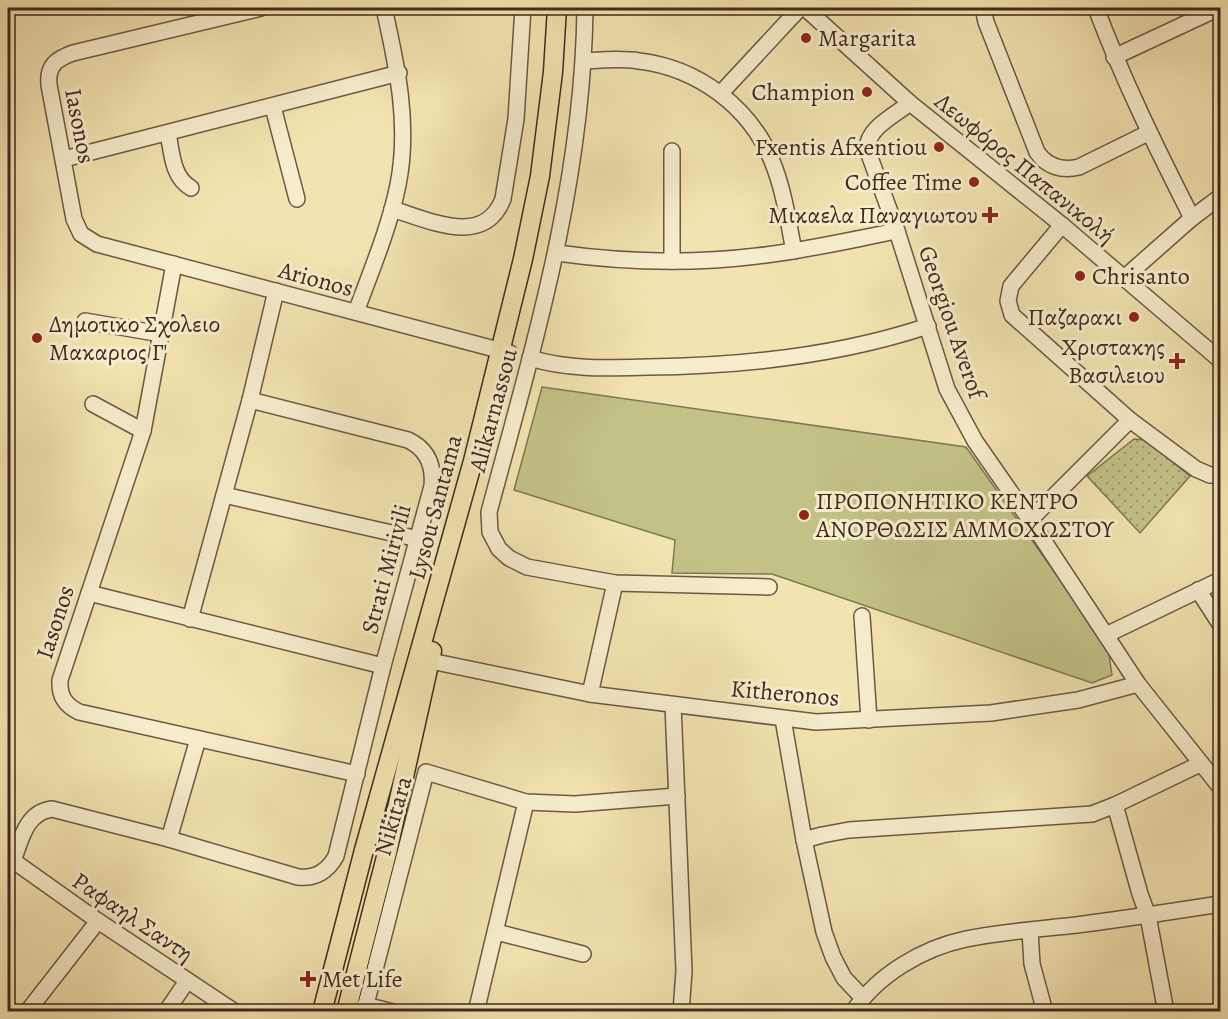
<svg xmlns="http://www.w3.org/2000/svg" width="1228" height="1019" viewBox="0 0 1228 1019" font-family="Alegreya,serif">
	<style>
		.park { fill: url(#park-dots); stroke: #817654; stroke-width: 1.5 }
		.pitch { fill: #c2c286; stroke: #817654; stroke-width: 1.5 }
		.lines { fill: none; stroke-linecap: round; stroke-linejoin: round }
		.minor-casing { stroke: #6c5845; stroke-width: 18 }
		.major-casing { stroke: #402921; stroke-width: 21 }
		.minor { stroke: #f7edcc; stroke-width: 15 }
		.major { stroke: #f2e4b0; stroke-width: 18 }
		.poi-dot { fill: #8f2418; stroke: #f7edcc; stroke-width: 2 }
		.labels { text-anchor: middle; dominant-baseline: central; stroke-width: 6; stroke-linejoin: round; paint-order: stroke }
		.poi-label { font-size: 24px; fill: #402921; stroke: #f7edcc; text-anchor: end }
		.street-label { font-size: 24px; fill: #402921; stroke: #f7edcc }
	</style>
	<defs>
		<pattern id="park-dots" width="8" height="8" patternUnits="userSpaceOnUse" patternTransform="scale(1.5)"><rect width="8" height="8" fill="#c2c286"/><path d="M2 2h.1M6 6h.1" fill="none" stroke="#9f9e6d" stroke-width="1.8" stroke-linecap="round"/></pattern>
	</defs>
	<rect width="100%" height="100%" fill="#f2e4b0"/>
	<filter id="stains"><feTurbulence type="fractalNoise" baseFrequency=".00333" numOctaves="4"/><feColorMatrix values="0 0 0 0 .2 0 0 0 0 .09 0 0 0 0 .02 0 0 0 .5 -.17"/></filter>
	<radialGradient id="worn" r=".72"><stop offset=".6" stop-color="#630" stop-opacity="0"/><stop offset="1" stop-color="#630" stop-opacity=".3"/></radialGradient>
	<polygon class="park" points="1134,439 1145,440 1190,476 1140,533 1087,476"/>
	<polygon class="pitch" points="542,387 966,447 1108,648 1112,675 1092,683 772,574 672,573 675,540 514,490"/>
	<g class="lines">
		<g class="minor-casing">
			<g id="minor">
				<path d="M261,8L73,53C56,59 47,66 49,85L74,219L81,234L97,244L510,353"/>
				<path d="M585,8C583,183 534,344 489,512L490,532L499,549L509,558L527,567L615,583L769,587"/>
				<polyline points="805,8 910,103 1062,225 1220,360"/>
				<path d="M983,8L986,22L1037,152C1047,167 1062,171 1079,167L1148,133"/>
				<path d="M1096,8C1123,80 1157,149 1192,218"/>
				<polyline points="1114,57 1219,8"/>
				<path d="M584,61C602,60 621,58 639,61C698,68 750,107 772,161C784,190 788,221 794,251"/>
				<polyline points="721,93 800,8"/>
				<path d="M910,103C895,115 867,128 867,149L897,231L947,389L975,441L1030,520L1138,684L1220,787"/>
				<polyline points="273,107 297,199"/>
				<path d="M168,133C172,153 172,177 191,188"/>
				<polyline points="672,151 672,261"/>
				<polyline points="64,159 399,73"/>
				<path d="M392,209C429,220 484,248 503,199L516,119L523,8"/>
				<polyline points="1062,225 1011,286 1008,301 1012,315 1130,420 1196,469 1210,475 1220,475"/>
				<path d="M557,253C622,262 692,264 757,256C804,251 850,240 897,231"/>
				<path d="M174,264L143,431L60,680C59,696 65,705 79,712L357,774"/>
				<polyline points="1124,278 1192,218 1220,197"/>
				<path d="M356,312C371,271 389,229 398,185C410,125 397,66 384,8"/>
				<polyline points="85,321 161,334"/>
				<path d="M530,358C569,370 608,368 648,367C743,366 838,356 928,326"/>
				<polyline points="93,404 143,431"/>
				<polyline points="224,495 418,539"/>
				<polyline points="1030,520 1130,420"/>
				<polyline points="1198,590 1220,624"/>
				<polyline points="89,593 383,666"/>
				<polyline points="862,616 869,720"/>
				<polyline points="190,619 250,400 276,291"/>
				<polyline points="1106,635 1220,580"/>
				<polyline points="421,659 590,694 816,722 991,713 1078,700 1138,684"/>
				<polyline points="590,694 615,583"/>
				<polyline points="673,705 684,971 681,1012"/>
				<polyline points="783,719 804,840 824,932 833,957 844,978 862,997"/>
				<polyline points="1115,805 1140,894 1148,916 1166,1012"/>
				<polyline points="169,839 198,739"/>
				<polyline points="804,840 822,835 849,830 1092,814 1115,805 1200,764"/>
				<polyline points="8,857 98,921 235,1012"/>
				<path d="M13,861C21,840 26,812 52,809L169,839L298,877C315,879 328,871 336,856L383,666L432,486C434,465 427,449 408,440L250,400"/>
				<polyline points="1030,931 1032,964 1045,1012"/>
				<polyline points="496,932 583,954"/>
				<polyline points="365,1005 393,1012"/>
				<polyline points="27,1012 98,921"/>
				<polyline points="166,1012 187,981"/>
				<polyline points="364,1012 426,772 526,802 575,804 677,796"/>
				<polyline points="476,1012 526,802"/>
				<path d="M853,1012C877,975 923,948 966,939C1004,931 1045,929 1084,924C1130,918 1175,911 1220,904"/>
			</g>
		</g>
		<g class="major-casing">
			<g id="major">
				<polyline points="322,1012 364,850 473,461 523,259 540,176 553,72 557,8"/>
				<polyline points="346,1012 387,853 432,651"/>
			</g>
		</g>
		<use href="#minor" class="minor"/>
		<use href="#major" class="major"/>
	</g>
	<g class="poi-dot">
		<circle cx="806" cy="38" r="6"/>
		<circle cx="867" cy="92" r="6"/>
		<circle cx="939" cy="147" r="6"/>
		<circle cx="974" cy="182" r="6"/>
		<path d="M987 206h6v6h6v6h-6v6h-6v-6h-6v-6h6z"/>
		<circle cx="1080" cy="276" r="6"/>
		<circle cx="1134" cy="317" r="6"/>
		<circle cx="37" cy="338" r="6"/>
		<path d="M1174 352h6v6h6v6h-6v6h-6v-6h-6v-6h6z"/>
		<circle cx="804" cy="515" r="6"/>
		<path d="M305 970h6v6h6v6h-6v6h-6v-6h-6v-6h6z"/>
	</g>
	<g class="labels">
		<g class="poi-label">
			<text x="818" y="38" text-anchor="start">Margarita</text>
			<text x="855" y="92">Champion</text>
			<text x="927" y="147">Fxentis Afxentiou</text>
			<text x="962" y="182">Coffee Time</text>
			<text x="978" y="215">Μικαελα Παναγιωτου</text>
			<text x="1092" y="276" text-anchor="start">Chrisanto</text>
			<text x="1122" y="317">Παζαρακι</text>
			<text x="49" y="324" text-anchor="start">Δημοτικο Σχολειο<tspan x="49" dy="28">Μακαριος Γ'</tspan></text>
			<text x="1165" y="347">Χριστακης<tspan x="1165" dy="28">Βασιλειου</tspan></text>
			<text x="816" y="501" text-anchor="start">ΠΡΟΠΟΝΗΤΙΚΟ ΚΕΝΤΡΟ<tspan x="816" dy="28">ΑΝΟΡΘΩΣΙΣ ΑΜΜΟΧΩΣΤΟΥ</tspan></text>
			<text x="322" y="979" text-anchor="start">Met Life</text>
		</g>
		<g class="street-label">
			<text transform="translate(80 126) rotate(79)">Iasonos</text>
			<text transform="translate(1025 168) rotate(39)">Λεωφόρος Παπανικολή</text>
			<text transform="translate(316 279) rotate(15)">Arionos</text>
			<text transform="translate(952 322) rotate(71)">Georgiou Averof</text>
			<text transform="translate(493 410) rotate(-75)">Alikarnassou</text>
			<text transform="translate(435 507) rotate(-75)">Lysou Santama</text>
			<text transform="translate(386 569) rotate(-75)">Strati Mirivili</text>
			<text transform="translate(55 622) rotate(-72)">Iasonos</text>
			<text transform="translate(785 693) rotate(5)">Kitheronos</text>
			<text transform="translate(393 816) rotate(-74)">Nikitara</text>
			<text transform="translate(133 917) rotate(34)">Ραφαηλ Σαντη</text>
		</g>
	</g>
	<rect width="1228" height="1019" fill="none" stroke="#f2e4b0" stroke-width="30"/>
	<rect x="9" y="9" width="1210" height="1001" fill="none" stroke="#402921" stroke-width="3"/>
	<rect x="15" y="15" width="1198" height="989" fill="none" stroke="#402921" stroke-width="1.5"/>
	<rect width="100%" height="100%" filter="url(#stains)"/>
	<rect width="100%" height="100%" fill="url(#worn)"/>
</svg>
